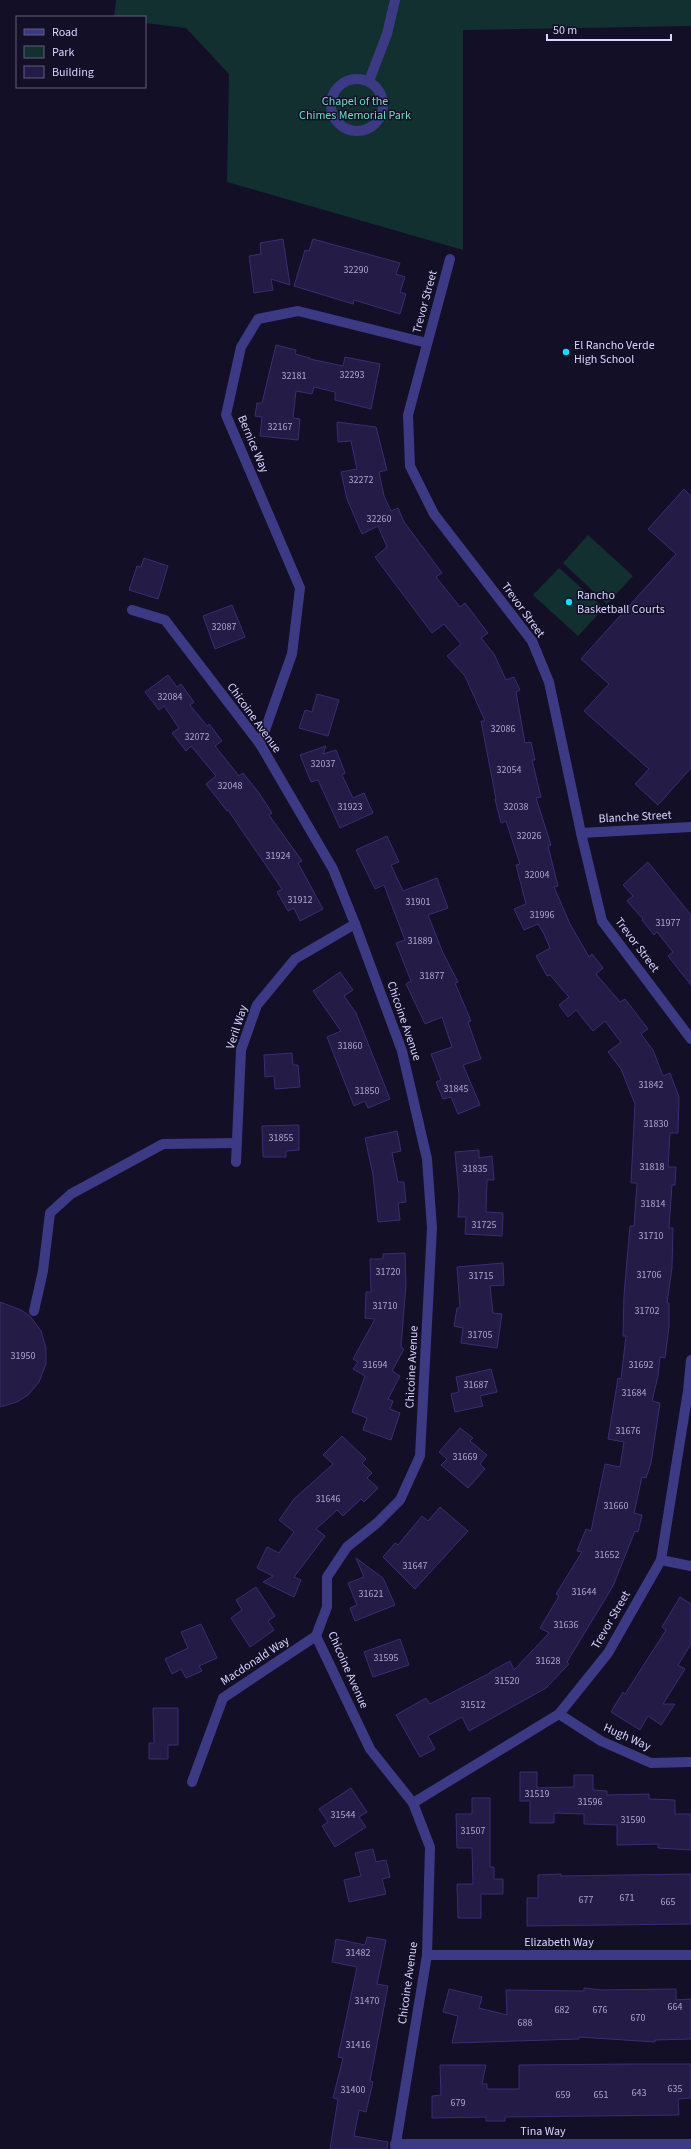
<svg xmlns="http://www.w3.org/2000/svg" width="691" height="2149" viewBox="0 0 691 2149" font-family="'Source Sans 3',sans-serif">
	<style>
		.green { fill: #12302f }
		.building { fill: #241b47; stroke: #3b2d73 }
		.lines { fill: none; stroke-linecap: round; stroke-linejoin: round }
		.minor { stroke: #3d3a85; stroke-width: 10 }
		.poi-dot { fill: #00e5ff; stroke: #130f26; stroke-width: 1.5 }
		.labels { text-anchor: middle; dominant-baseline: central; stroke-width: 3; stroke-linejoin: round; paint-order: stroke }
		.number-label { font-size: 10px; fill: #aca6d1 }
		.park-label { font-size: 12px; fill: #5fe0c0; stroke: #130f26 }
		.street-label { font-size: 12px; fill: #d9d4ff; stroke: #130f26 }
		.poi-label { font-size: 12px; fill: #d9d4ff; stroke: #130f26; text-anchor: start }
	</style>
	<rect width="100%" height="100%" fill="#130f26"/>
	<g class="green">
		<polygon points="116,0 691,0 691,26 463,30 463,250 227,182 229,74 186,28 145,23 145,17 114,17"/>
		<polygon points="588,535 633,576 607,604 563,563"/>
		<polygon points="559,568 604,608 578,636 533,595"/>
	</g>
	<g class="building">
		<polygon points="283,239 290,285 271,279 273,290 254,293 249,256 261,254 260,243"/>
		<polygon points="313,239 400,263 396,274 405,277 400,292 406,294 400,314 354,300 353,304 294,286 305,250 309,251"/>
		<polygon points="276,345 296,350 295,354 310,358 310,359 343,366 345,357 380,364 371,409 335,400 335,392 314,387 312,394 296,391 293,418 300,419 298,440 260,436 262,417 255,416 257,403 262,403"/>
		<polygon points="337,422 376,427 387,470 379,472 384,496 391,511 398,508 404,522 442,573 436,577 460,607 465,603 488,633 481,638 494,654 506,680 514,677 520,690 516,692 525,743 531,742 535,760 532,760 541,797 536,798 551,845 548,846 558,886 554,887 570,924 589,957 592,954 603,968 596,974 620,1002 625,999 648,1029 641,1034 653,1050 663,1076 670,1073 679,1097 678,1133 670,1133 668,1167 676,1167 675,1185 672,1185 669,1228 673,1228 672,1268 667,1303 669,1303 669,1327 665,1358 660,1357 658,1376 652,1401 660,1403 651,1463 646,1478 642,1477 634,1513 642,1515 638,1532 635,1531 613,1586 567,1662 569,1664 546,1688 469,1731 462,1717 428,1736 435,1749 420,1757 396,1715 426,1698 430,1704 490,1673 490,1672 510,1661 514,1670 549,1633 540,1628 559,1596 556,1594 582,1552 577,1551 586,1529 591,1531 605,1464 620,1467 624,1442 608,1439 618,1378 621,1379 626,1336 623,1336 624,1295 630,1226 634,1226 637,1183 631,1183 635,1104 621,1069 608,1052 621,1042 605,1021 593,1031 576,1010 568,1017 559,1005 569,997 550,975 547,976 536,956 550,948 544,934 538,924 524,930 514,909 526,904 516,865 520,864 506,821 501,823 495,799 496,799 481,721 485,721 465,676 447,656 461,644 444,624 432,633 375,557 387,547 378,526 362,534 347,499 341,472 357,469 351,441 338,442"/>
		<polygon points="684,489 691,496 691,768 658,805 635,784 649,769 584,711 609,684 581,659 676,554 648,529"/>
		<polygon points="144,558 168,566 158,599 129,590 137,566 141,567"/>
		<polygon points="232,605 245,637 215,649 203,616"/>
		<polygon points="168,675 177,687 181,684 194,702 190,705 207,726 209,724 222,741 215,746 239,776 243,773 259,793 272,813 269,815 302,861 298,863 323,909 300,921 294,908 288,911 277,892 282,889 228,810 227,811 206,784 216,776 191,746 186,751 172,733 179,728 164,706 159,710 145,692"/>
		<polygon points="317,694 339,700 328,736 299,728 305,710 312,712"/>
		<polygon points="326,746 323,754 336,750 345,773 342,775 353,798 364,793 373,813 340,828 318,780 311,782 300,755"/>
		<polygon points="387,836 399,862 391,865 403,891 437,878 448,908 428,915 443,953 458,982 455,983 471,1021 468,1022 481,1059 463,1065 480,1105 458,1114 451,1097 443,1099 436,1082 441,1080 431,1054 452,1047 442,1017 425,1024 406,984 411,981 396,943 405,940 384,885 375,889 356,850"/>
		<polygon points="648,862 691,915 691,985 668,956 673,952 657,932 654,935 642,920 643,919 627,901 633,896 623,885"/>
		<polygon points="340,972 353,990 344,996 356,1013 390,1099 368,1108 365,1101 354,1106 327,1037 341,1031 313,991"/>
		<polygon points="292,1053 293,1065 298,1065 300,1087 275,1089 274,1076 265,1077 264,1055"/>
		<polygon points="299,1125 299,1150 286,1151 286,1157 263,1157 262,1126"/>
		<polygon points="397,1131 401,1151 392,1153 398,1182 404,1182 406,1202 398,1203 400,1220 378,1222 373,1175 365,1138"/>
		<polygon points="479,1150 479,1158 492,1156 494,1180 487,1180 486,1212 503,1213 502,1236 465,1234 466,1217 458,1217 459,1196 455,1152"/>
		<polygon points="405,1253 406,1284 401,1347 404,1349 392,1371 400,1376 388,1399 393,1401 390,1409 400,1413 391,1440 363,1430 367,1418 352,1412 365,1376 353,1369 358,1362 353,1359 375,1319 365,1318 366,1292 371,1292 370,1259 383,1259 383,1254"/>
		<polygon points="503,1263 504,1285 490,1286 493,1313 502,1314 497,1348 461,1343 463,1328 454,1326 457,1308 460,1308 457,1267"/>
		<polygon points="0,1302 21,1310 30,1316 41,1331 46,1348 46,1364 39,1382 28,1395 17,1402 0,1407"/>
		<polygon points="491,1369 497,1392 480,1396 483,1406 455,1412 451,1394 459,1392 456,1377"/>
		<polygon points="460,1428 473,1438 470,1441 487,1455 480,1464 485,1469 468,1488 441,1465 447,1459 439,1452"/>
		<polygon points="342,1436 366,1459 362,1463 372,1473 367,1478 378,1488 364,1502 361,1499 343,1516 337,1510 316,1529 325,1536 294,1577 301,1580 294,1597 263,1582 273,1576 257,1568 267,1547 279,1553 294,1532 279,1520 294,1499 333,1464 323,1455"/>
		<polygon points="440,1507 468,1531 415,1589 383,1557 395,1543 398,1545 422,1516 428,1521"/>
		<polygon points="356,1558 383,1578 395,1605 355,1621 350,1608 357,1605 348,1583 364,1577"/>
		<polygon points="256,1587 275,1616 268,1621 274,1630 250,1647 231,1618 242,1610 236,1600"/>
		<polygon points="680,1597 691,1604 691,1644 678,1665 685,1669 663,1704 675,1704 661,1725 648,1716 640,1730 611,1712 623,1692 625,1694 666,1630 662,1627"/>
		<polygon points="201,1624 217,1658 199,1666 202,1671 186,1678 181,1669 172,1674 165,1659 188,1648 181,1632"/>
		<polygon points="400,1639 409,1665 373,1677 364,1652"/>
		<polygon points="153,1708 178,1708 178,1745 168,1745 168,1759 149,1759 149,1743 154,1743"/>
		<polygon points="520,1772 537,1772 537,1788 574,1787 574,1775 593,1775 593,1790 607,1791 607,1795 649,1794 649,1799 675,1800 675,1814 691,1814 691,1850 658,1848 658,1844 617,1845 617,1825 584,1824 584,1814 554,1813 554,1823 530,1823 530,1801 520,1801"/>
		<polygon points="351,1788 367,1812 359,1817 366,1827 335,1847 322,1826 328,1822 319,1809"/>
		<polygon points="472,1798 490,1798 490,1867 494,1867 494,1879 503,1879 503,1894 481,1894 481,1918 458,1918 457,1884 473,1884 472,1848 457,1848 456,1814 472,1814"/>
		<polygon points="373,1849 376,1862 386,1860 390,1877 382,1879 386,1894 349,1902 344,1880 361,1876 355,1853"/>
		<polygon points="561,1874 561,1876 691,1874 691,1924 527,1926 527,1898 538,1898 538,1875"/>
		<polygon points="367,1937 386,1940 377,1984 388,1986 370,2081 373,2082 366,2112 359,2110 354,2136 388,2142 387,2149 330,2149 338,2099 333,2098 343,2058 338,2057 357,1967 332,1962 336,1939 365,1945"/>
		<polygon points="584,1988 602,1990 676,1989 676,2000 691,1999 691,2039 655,2040 655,2042 579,2037 579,2039 452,2043 458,2016 443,2012 449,1989 482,1997 479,2008 507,2015 506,1990 584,1991"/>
		<polygon points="632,2064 691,2064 691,2098 678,2099 679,2115 505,2117 505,2121 486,2121 486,2117 432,2118 432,2096 441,2095 440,2065 486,2065 482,2084 487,2084 487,2089 519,2089 519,2065"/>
	</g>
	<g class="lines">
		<g class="minor">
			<circle cx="357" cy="105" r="26"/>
			<polyline points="369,81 387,34 395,0"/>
			<polyline points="450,259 408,415 410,466 434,514 532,641 549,682 581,833 602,921 691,1039"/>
			<polyline points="132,610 165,620 260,744 333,869 355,924 402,1051 427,1159 432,1228 420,1456 400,1500 377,1523 347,1547 327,1577 327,1607 316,1636 370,1749 413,1803 430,1847 427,1955 395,2149"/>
			<polyline points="260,744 292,654 300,588 226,415 241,347 258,319 298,311 427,343"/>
			<polyline points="581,833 691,827"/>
			<polyline points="236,1162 241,1050 257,1005 295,959 355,924"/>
			<polyline points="34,1311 43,1271 50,1213 71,1194 163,1144 237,1143"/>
			<polyline points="661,1560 691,1566"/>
			<polyline points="559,1714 601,1741 651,1763 691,1762"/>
			<polyline points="192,1782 223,1698 316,1636"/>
			<polyline points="413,1803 559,1714 608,1653 661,1560 688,1391 691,1360"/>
			<polyline points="427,1955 691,1955"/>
			<polyline points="395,2144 691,2144"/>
		</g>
	</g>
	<g class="poi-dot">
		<circle cx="566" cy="352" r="4"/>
		<circle cx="569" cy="602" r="4"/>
	</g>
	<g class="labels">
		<g class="number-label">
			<text x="356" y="270">32290</text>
			<text x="352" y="375">32293</text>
			<text x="294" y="376">32181</text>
			<text x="280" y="427">32167</text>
			<text x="361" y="480">32272</text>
			<text x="379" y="519">32260</text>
			<text x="224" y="627">32087</text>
			<text x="170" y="697">32084</text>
			<text x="503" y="729">32086</text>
			<text x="197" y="737">32072</text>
			<text x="323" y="764">32037</text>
			<text x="509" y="770">32054</text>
			<text x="230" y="786">32048</text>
			<text x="350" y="807">31923</text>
			<text x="516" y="807">32038</text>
			<text x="529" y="836">32026</text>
			<text x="278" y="856">31924</text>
			<text x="537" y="875">32004</text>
			<text x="300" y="900">31912</text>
			<text x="418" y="902">31901</text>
			<text x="542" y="915">31996</text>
			<text x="668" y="923">31977</text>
			<text x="420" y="941">31889</text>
			<text x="432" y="976">31877</text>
			<text x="350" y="1046">31860</text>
			<text x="651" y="1085">31842</text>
			<text x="456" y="1089">31845</text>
			<text x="367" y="1091">31850</text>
			<text x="656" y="1124">31830</text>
			<text x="281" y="1138">31855</text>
			<text x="652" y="1167">31818</text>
			<text x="475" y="1169">31835</text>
			<text x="653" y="1204">31814</text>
			<text x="484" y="1225">31725</text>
			<text x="651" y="1236">31710</text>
			<text x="388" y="1272">31720</text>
			<text x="649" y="1275">31706</text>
			<text x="481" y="1276">31715</text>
			<text x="385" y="1306">31710</text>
			<text x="647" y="1311">31702</text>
			<text x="480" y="1335">31705</text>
			<text x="23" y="1356">31950</text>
			<text x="375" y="1365">31694</text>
			<text x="641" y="1365">31692</text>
			<text x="476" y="1385">31687</text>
			<text x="634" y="1393">31684</text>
			<text x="628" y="1431">31676</text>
			<text x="465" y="1457">31669</text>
			<text x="328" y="1499">31646</text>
			<text x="616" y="1506">31660</text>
			<text x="607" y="1555">31652</text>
			<text x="415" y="1566">31647</text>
			<text x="584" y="1592">31644</text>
			<text x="371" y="1594">31621</text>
			<text x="566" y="1625">31636</text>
			<text x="386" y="1658">31595</text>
			<text x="548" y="1661">31628</text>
			<text x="507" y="1681">31520</text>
			<text x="473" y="1705">31512</text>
			<text x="537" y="1794">31519</text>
			<text x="590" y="1802">31596</text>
			<text x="343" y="1815">31544</text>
			<text x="633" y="1820">31590</text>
			<text x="473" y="1831">31507</text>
			<text x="627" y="1898">671</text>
			<text x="586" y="1900">677</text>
			<text x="668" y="1902">665</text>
			<text x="358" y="1953">31482</text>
			<text x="367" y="2001">31470</text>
			<text x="675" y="2007">664</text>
			<text x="562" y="2010">682</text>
			<text x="600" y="2010">676</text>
			<text x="638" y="2018">670</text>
			<text x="525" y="2023">688</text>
			<text x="358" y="2045">31416</text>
			<text x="675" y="2089">635</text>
			<text x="353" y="2090">31400</text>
			<text x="639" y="2093">643</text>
			<text x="563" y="2095">659</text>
			<text x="601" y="2095">651</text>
			<text x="458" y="2103">679</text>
		</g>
		<g class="park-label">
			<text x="355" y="101">Chapel of the<tspan x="355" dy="14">Chimes Memorial Park</tspan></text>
		</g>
		<g class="street-label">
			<text transform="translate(425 302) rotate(-75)">Trevor Street</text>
			<text transform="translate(253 444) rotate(67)">Bernice Way</text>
			<text transform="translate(523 610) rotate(54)">Trevor Street</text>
			<text transform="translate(254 718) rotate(54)">Chicoine Avenue</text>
			<text transform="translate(635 817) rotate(-3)">Blanche Street</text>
			<text transform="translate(637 945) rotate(53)">Trevor Street</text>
			<text transform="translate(404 1021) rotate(71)">Chicoine Avenue</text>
			<text transform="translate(237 1027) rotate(-72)">Veril Way</text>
			<text transform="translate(412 1367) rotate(-87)">Chicoine Avenue</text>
			<text transform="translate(611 1620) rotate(-60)">Trevor Street</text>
			<text transform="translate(255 1661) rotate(-33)">Macdonald Way</text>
			<text transform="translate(348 1670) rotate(66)">Chicoine Avenue</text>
			<text transform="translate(627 1737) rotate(24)">Hugh Way</text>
			<text x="559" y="1942">Elizabeth Way</text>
			<text transform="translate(408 1983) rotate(-82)">Chicoine Avenue</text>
			<text x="543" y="2131">Tina Way</text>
		</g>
		<g class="poi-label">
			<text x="574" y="345">El Rancho Verde<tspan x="574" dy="14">High School</tspan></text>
			<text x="577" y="595">Rancho<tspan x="577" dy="14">Basketball Courts</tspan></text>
		</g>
	</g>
	<rect x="16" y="16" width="130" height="72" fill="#130f26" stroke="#625e7d"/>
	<rect x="24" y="29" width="20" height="6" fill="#3d3a85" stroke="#625e7d"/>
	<text x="52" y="36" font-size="12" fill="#d9d4ff">Road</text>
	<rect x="24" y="46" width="20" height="12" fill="#12302f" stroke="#625e7d"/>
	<text x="52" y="56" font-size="12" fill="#d9d4ff">Park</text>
	<rect x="24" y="66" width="20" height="12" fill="#241b47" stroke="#625e7d"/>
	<text x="52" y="76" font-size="12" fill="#d9d4ff">Building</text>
	<path d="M547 34v6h124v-6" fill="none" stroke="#d9d4ff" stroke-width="2"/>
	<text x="553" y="34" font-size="12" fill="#d9d4ff" stroke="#130f26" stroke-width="3" paint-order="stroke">50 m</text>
</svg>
